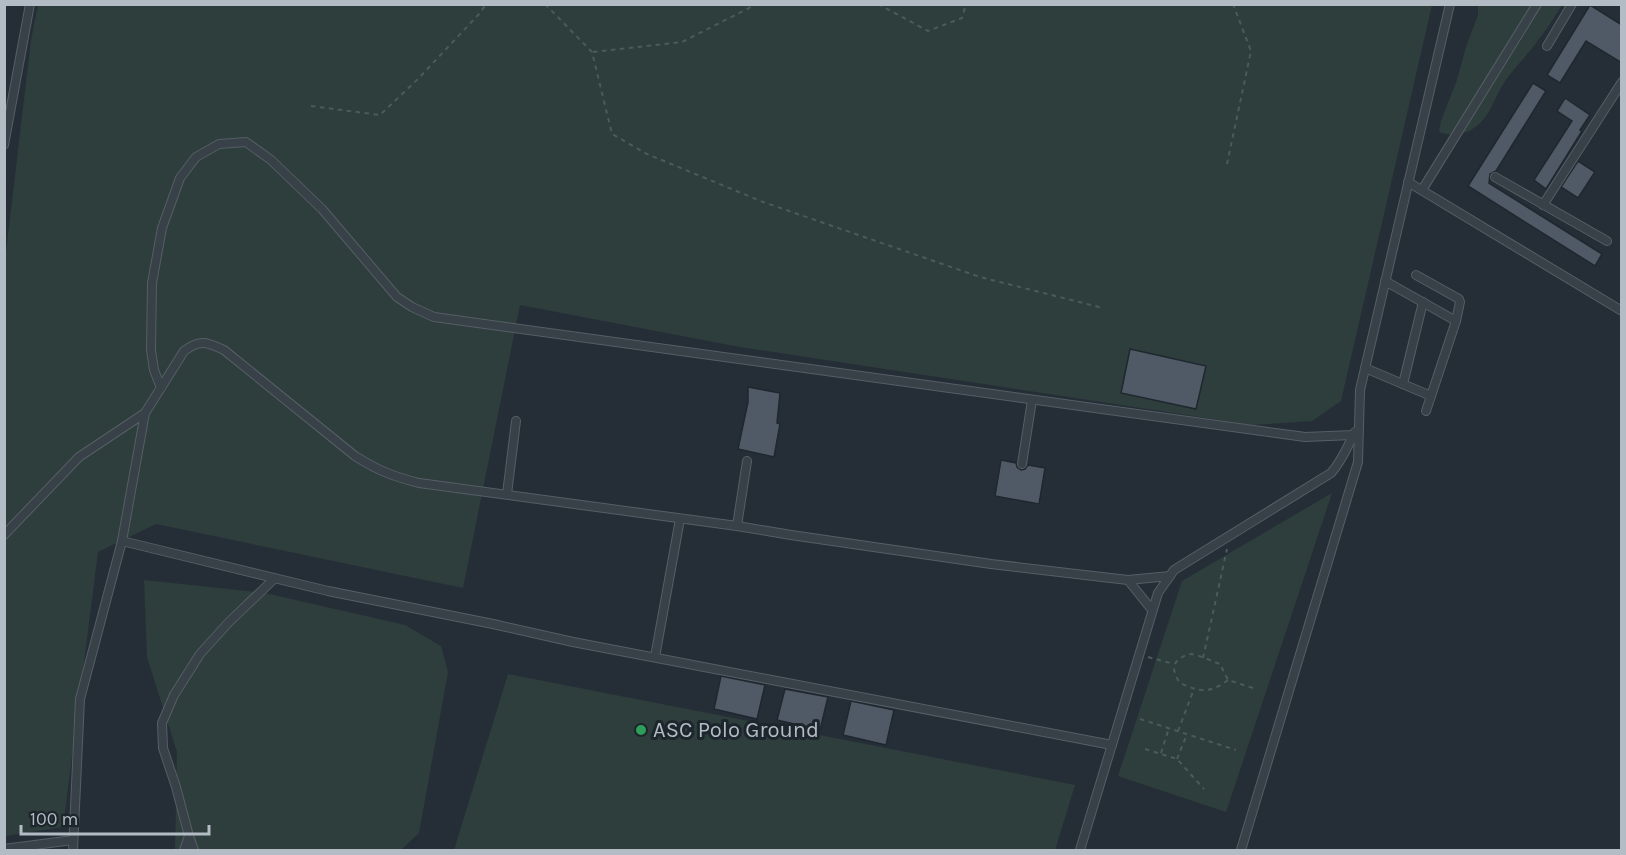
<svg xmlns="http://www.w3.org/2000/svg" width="1626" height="855" viewBox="0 0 1626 855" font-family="Karla,sans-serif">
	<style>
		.green { fill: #2d3e3d }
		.building { fill: #505a66; stroke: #1f272f; stroke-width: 1.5 }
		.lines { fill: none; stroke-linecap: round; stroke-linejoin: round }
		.lane-casing { stroke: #565e66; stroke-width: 10 }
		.path { stroke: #4b5b5c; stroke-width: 2; stroke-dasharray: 4.5 4.5; stroke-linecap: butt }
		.lane { stroke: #384048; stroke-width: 8 }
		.leisure-dot { fill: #2e9e5b; stroke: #1d252d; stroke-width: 2 }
		.labels { text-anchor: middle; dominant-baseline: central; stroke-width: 6; stroke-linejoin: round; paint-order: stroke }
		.poi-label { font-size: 22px; fill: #b3bbc4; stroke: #1d252d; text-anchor: start }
	</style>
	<rect width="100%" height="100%" fill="#252e37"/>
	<g class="green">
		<polygon points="38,5 1432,5 1341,401 1312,421 1252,425 740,347 520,305 463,588 156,524 98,552 63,827 5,836 4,269 31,40"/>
		<path d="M1478,5H1562C1555,16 1548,28 1539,39C1528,55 1512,69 1502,86C1494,99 1490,115 1478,125C1466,135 1453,137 1439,132L1441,121L1457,80L1466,47L1478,15Z"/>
		<polygon points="1332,493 1226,812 1118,776 1182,581"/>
		<polygon points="144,580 265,593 405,625 441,646 448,672 419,833 401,850 175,850 177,752 147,657"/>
		<polygon points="508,674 1075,785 1055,850 454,850"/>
	</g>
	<g class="building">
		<polygon points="1590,5 1622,25 1622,63 1586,41 1560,83 1547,75"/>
		<polygon points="1533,83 1546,91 1496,171 1490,174 1489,183 1602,254 1595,266 1468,186"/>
		<polygon points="1565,98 1590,115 1580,130 1582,131 1546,189 1534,180 1572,121 1557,111"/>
		<polygon points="1578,161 1595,172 1578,198 1561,187"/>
		<polygon points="1130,349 1206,366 1196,409 1121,393"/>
		<polygon points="748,387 780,393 777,423 780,424 774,457 738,449 748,402"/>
		<polygon points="1001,460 1016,463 1017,467 1021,470 1025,469 1028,465 1045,468 1039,504 995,496"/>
		<polygon points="721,676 765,685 757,719 714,709"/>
		<polygon points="785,689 828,697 820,730 777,720"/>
		<polygon points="851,701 894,710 886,745 843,735"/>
	</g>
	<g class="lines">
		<g class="lane-casing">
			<g id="lane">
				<polyline points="1547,46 1572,4"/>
				<polyline points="4,145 30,4"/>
				<polyline points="1495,177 1607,241"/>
				<polyline points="1408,182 1622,311"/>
				<polyline points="1422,190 1537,4"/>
				<polyline points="1543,205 1622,82"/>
				<polyline points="1416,275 1459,299 1460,302 1456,321"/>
				<polyline points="1385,281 1456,321 1426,411"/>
				<polyline points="1365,368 1431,396"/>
				<polyline points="1403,384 1423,302"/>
				<polyline points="161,388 154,370 151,350 152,283 162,228 180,178 196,157 219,144 246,142 271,160 322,209 397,297 412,307 434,317 1305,437 1353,435"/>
				<path d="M145,413L184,351C200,339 207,342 224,350L355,456C379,471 392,476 419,483L737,526L791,535L991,564L1128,580"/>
				<polyline points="1022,464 1032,400"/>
				<polyline points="507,494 516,421"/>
				<polyline points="737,526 747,461"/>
				<polyline points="4,535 79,457 145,413 122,541 80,699 73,850"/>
				<polyline points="122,541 328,591 493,624 573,642 1112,745"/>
				<polyline points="1152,610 1128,580 1170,576"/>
				<polyline points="655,657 680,519"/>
				<polyline points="4,849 73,840"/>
				<polyline points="184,850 189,836"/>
				<polyline points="194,850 189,836 176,787 163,748 162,723 174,695 200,654 229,622 274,579"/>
				<path d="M1080,850L1158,593L1174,570L1331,473C1342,461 1347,447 1355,432"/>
				<polyline points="1241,850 1358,462 1360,390 1450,4"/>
			</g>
		</g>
		<g class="path">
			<polyline points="545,4 592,52 612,134 647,154 763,202 980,277 1103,308"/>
			<polyline points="878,4 928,31 962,18 966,4"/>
			<polyline points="593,52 682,42 757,4"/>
			<polyline points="311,106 380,115 418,79 480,13 486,4"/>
			<polyline points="1227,164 1251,51 1233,4"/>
			<polyline points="1148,657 1174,664"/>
			<polyline points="1203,658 1227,549"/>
			<path d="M1228,680C1209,694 1200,692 1180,683C1174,674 1170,664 1181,658C1183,656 1189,654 1191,654C1200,655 1211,661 1220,664L1228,680L1256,689"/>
			<polyline points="1140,719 1236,750"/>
			<polyline points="1178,731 1194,689"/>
			<polyline points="1145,749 1177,759 1204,789"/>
			<polyline points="1161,753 1169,728"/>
			<polyline points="1177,759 1187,734"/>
		</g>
		<use href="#lane" class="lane"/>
	</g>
	<circle class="leisure-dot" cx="641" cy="730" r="6"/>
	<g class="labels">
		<g class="poi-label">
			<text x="653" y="730">ASC Polo Ground</text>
		</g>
	</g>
	<rect width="1626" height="855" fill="none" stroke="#b3bbc4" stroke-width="12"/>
	<path d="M21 825v9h188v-9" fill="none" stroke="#b3bbc4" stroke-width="3"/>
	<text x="30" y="825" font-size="18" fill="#b3bbc4" stroke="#1d252d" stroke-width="4.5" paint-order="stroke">100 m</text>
</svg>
